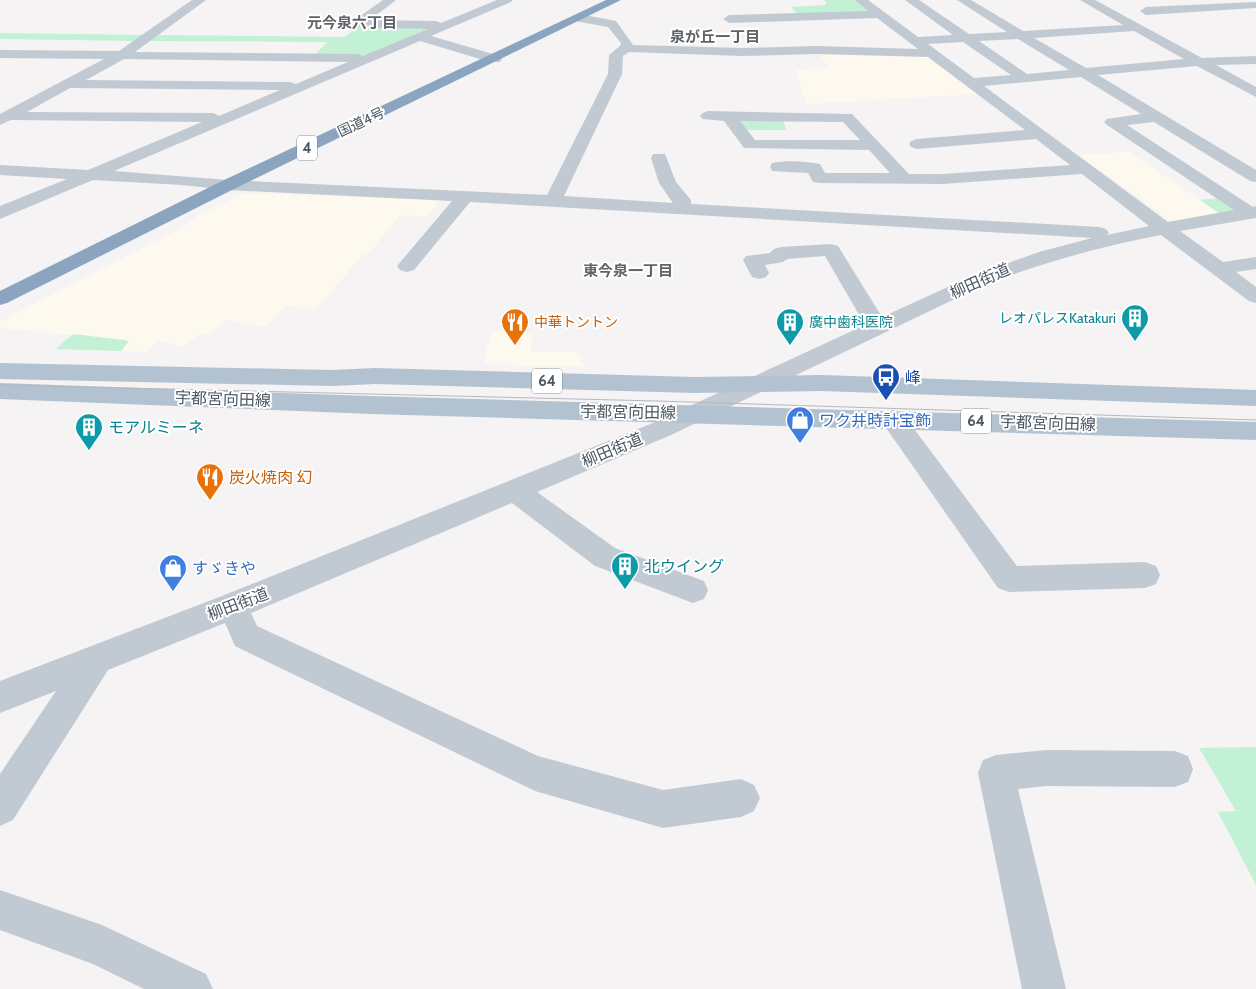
<svg xmlns="http://www.w3.org/2000/svg" width="1256" height="989" viewBox="0 0 1256 989" font-family="Cabin,'Noto Sans JP',sans-serif">
	<style>
		.commercial { fill: #fdf9ef }
		.green { fill: #c3f1d5 }
		.lines { fill: none; stroke-linecap: round; stroke-linejoin: round }
		.minor { fill: #c1cad2; fill-rule: evenodd }
		.major { fill: #b3c2d1; fill-rule: evenodd }
		.highway { fill: #8ba5c1; fill-rule: evenodd }
		.tram { stroke: #b5b8bd; stroke-width: 1 }
		.labels { text-anchor: middle; dominant-baseline: central; stroke-width: 4; stroke-linejoin: round; paint-order: stroke }
		.far-street-label { font-size: 14px; fill: #4a5661; stroke: #fff }
		.far-culture-label { font-size: 14px; fill: #0d838f; stroke: #fff; text-anchor: end }
		.far-food-label { font-size: 14px; fill: #c56008; stroke: #fff; text-anchor: start }
		.far-neighbourhood-label { font-size: 15px; font-weight: bold; fill: #5f6368; stroke: #fff }
		.shield { fill: #fff; stroke: #808990; stroke-width: 1 }
		.shield-label { font-size: 15px; font-weight: bold; fill: #4a5661 }
		.street-label { font-size: 16px; fill: #4a5661; stroke: #fff }
		.transit-label { font-size: 16px; fill: #164399; stroke: #fff; text-anchor: start }
		.shop-label { font-size: 16px; fill: #366cbe; stroke: #fff; text-anchor: start }
		.culture-label { font-size: 16px; fill: #0d838f; stroke: #fff; text-anchor: start }
		.food-label { font-size: 16px; fill: #c56008; stroke: #fff; text-anchor: start }
	</style>
	<rect width="100%" height="100%" fill="#f5f3f3"/>
	<g class="commercial">
		<polygon points="818,53 930,56 978,94 807,104 795,70 828,67"/>
		<polygon points="1128,151 1219,213 1171,221 1080,156"/>
		<polygon points="245,193 441,200 427,217 400,215 370,252 361,257 316,309 286,306 266,327 226,320 208,335 200,334 183,347 158,341 147,352 121,351 128,342 124,340 0,328 0,323 10,316 184,227 195,217"/>
		<polygon points="494,331 532,334 531,352 576,352 585,367 485,364 486,347"/>
	</g>
	<g class="green">
		<polygon points="824,0 855,0 872,13 798,15 791,7 825,5 827,4"/>
		<polygon points="358,26 429,27 427,30 365,56 314,55 328,42 150,41 158,35 345,37"/>
		<polygon points="0,33 145,35 137,41 0,39"/>
		<polygon points="745,119 783,119 786,130 745,130 739,122"/>
		<polygon points="1222,198 1233,205 1234,211 1219,213 1200,200"/>
		<polygon points="73,334 124,340 129,341 121,351 56,349"/>
		<polygon points="1256,747 1256,885 1218,812 1236,811 1199,748"/>
	</g>
	<g class="lines">
		<g class="minor">
			<path d="M192,0H206L135,52L358,54L363,56L428,29L353,27L351,24L353,21L383,0H396L370,20L436,21L441,23L497,0H513L511,2L431,36L500,56L502,59L500,62H490L420,41L114,171L228,180L547,195L608,74L609,55L620,46L621,43L608,27L575,21L573,18L575,15L579,14L616,21L633,45L742,48L816,46L918,49L877,18L729,23L723,19L729,15L868,11L855,0H868L918,37L953,35L905,0H919L969,34L1007,32L957,0H971L1023,31L1123,25L1080,0H1095L1202,58L1256,56V64L1216,65L1256,87V97L1197,66L1098,75L1256,170V182L1250,181L1154,122L1127,125L1253,207L1256,206V218L1180,231L1223,262L1256,257V269L1236,272L1256,287V303L1249,301L1161,235C1101,246 1043,263 986,284L671,435L537,492L615,548L704,581L708,590L704,599L693,603L595,566L512,503L251,613L257,626L538,756L663,790L741,779L754,785L760,798L754,811L741,817L663,828L535,791L235,646L225,623L108,670L13,820L0,826V774L56,691L0,713V681L222,596L653,423L865,325L825,256L787,259L783,262L765,265L769,273L766,277L759,279L752,277L743,260L746,256L770,253L774,249L781,247L831,244L838,246L882,317L972,276L1039,252L1092,238L470,202L414,270L407,272L400,270L397,266L452,201L228,190L182,185L93,180L0,219V206L67,179L0,175V165L88,170L202,122L11,120L0,125V114L104,59L0,58V50L119,51ZM1134,31L1184,59L1086,68L1034,38ZM1018,39L1069,70L1027,74L979,41ZM963,42L1011,75L974,78L928,44ZM629,52L742,56L816,54L928,57L1025,130L917,139L911,141L909,144L911,147L917,149L1036,139L1070,165L943,174H909L852,114L708,111L703,113L700,116L703,119L724,121L744,148L869,150L890,173H825L820,164C806,161 786,160 772,163L770,167L772,171L808,173L813,182L819,183L943,184L1082,174L1149,226L1107,235L1109,233L1106,229L1099,227L691,204V200L676,182L665,154H653L651,158L659,183L673,203L564,196L622,74L623,56ZM124,59L348,62L296,84L290,82L86,80ZM1081,77L1141,114L1107,119L1104,122L1107,125L1234,210L1168,222L984,86ZM70,88L280,90L219,116L213,113L27,112ZM740,121L843,122L860,140H755Z"/>
			<polygon points="1256,2 1256,8 1146,15 1140,11 1146,7"/>
			<polygon points="893,410 902,413 1017,566 1145,562 1156,566 1160,575 1156,584 1145,588 1009,592 998,588 884,425 880,419 884,413"/>
			<polygon points="1046,750 1175,751 1188,756 1193,769 1188,782 1175,787 1046,786 1018,789 1066,989 1022,989 978,773 983,760 996,755"/>
			<polygon points="0,890 102,925 206,974 213,989 144,989 93,964 0,930"/>
		</g>
		<g class="major">
			<polygon points="0,363 332,370 375,368 694,377 822,375 1256,390 1256,406 822,391 694,393 375,384 332,386 0,379"/>
			<polygon points="0,383 371,396 1256,422 1256,440 371,414 0,399"/>
		</g>
		<polygon class="highway" points="606,0 621,0 234,189 7,303 0,305 0,291 222,181"/>
		<polyline class="tram" points="0,385 658,401 1256,420"/>
	</g>
	<defs>
		<g id="building-pin" transform="scale(1.4375)"><path d="M0 17L-7.5 6A9.5 9.5 0 1 1 7.5 6Z" fill="#0f9aa8" stroke="#fff"/><path d="M-4-6H4V6H1V3H-1V6H-4ZM-2.5-4.3h1.7v1.8h-1.7ZM.8-4.3h1.7v1.8H.8ZM-2.5-1h1.7V.8h-1.7ZM.8-1h1.7V.8H.8Z" fill="#fff"/></g>
		<g id="restaurant-pin" transform="scale(1.4375)"><path d="M0 17L-7.5 6A9.5 9.5 0 1 1 7.5 6Z" fill="#e8710a" stroke="#fff"/><path d="M-5-6h1v4h1v-4h1v4h1v-4h1v5L-1.5 .5V6h-2V.5L-5-1ZM5-6V6H3V1.5H1.5Q1.5-4 5-6Z" fill="#fff"/></g>
		<g id="bus-pin" transform="scale(1.4375)"><path d="M0 17L-7.5 6A9.5 9.5 0 1 1 7.5 6Z" fill="#1a4fb4" stroke="#fff"/><path d="M-5-6H5V4H4V6H2V4H-2V6H-4V4H-5ZM-3.5-4V0h7V-4ZM-3.5 1.2v1.5H-2V1.2ZM2 1.2v1.5H3.5V1.2Z" fill="#fff"/></g>
		<g id="shop-pin" transform="scale(1.4375)"><path d="M0 17L-7.5 6A9.5 9.5 0 1 1 7.5 6Z" fill="#3f7fe0" stroke="#fff"/><path d="M-5-2.5h2.3a2.7 3.5 0 0 1 5.4 0H5L5.5 6h-11ZM-1.5-2.5h3a1.5 2.3 0 0 0-3 0Z" fill="#fff"/></g>
	</defs>
	<g fill-rule="evenodd">
		<use href="#building-pin" x="1135" y="318"/>
		<use href="#restaurant-pin" x="515" y="322"/>
		<use href="#building-pin" x="790" y="322"/>
		<use href="#bus-pin" x="886" y="377"/>
		<use href="#shop-pin" x="800" y="420"/>
		<use href="#building-pin" x="89" y="427"/>
		<use href="#restaurant-pin" x="210" y="477"/>
		<use href="#building-pin" x="625" y="566"/>
		<use href="#shop-pin" x="173" y="568"/>
	</g>
	<g class="labels">
		<g class="far-street-label">
			<text transform="translate(361 122) rotate(-25)">国道4号</text>
		</g>
		<g class="far-culture-label">
			<text x="1116" y="318">レオパレスKatakuri</text>
			<text x="809" y="322" text-anchor="start">廣中歯科医院</text>
		</g>
		<g class="far-food-label">
			<text x="534" y="322">中華トントン</text>
		</g>
		<g class="far-neighbourhood-label">
			<text x="352" y="23">元今泉六丁目</text>
			<text x="715" y="37">泉が丘一丁目</text>
			<text x="628" y="271">東今泉一丁目</text>
		</g>
		<g class="shield">
			<rect x="297" y="135.5" width="20" height="25" rx="4"/>
			<rect x="532" y="368.5" width="30" height="25" rx="4"/>
			<rect x="961" y="408.5" width="30" height="25" rx="4"/>
		</g>
		<g class="shield-label">
			<text x="307" y="148">4</text>
			<text x="547" y="381">64</text>
			<text x="976" y="421">64</text>
		</g>
		<g class="street-label">
			<text transform="translate(980 281) rotate(-24)">柳田街道</text>
			<text transform="translate(223 399) rotate(2)">宇都宮向田線</text>
			<text transform="translate(628 412) rotate(1)">宇都宮向田線</text>
			<text transform="translate(1048 423) rotate(2)">宇都宮向田線</text>
			<text transform="translate(612 450) rotate(-23)">柳田街道</text>
			<text transform="translate(238 604) rotate(-21)">柳田街道</text>
		</g>
		<g class="transit-label">
			<text x="905" y="377">峰</text>
		</g>
		<g class="shop-label">
			<text x="819" y="420">ワク井時計宝飾</text>
			<text x="192" y="568">すゞきや</text>
		</g>
		<g class="culture-label">
			<text x="108" y="427">モアルミーネ</text>
			<text x="644" y="566">北ウイング</text>
		</g>
		<g class="food-label">
			<text x="229" y="477">炭火焼肉 幻</text>
		</g>
	</g>
</svg>
